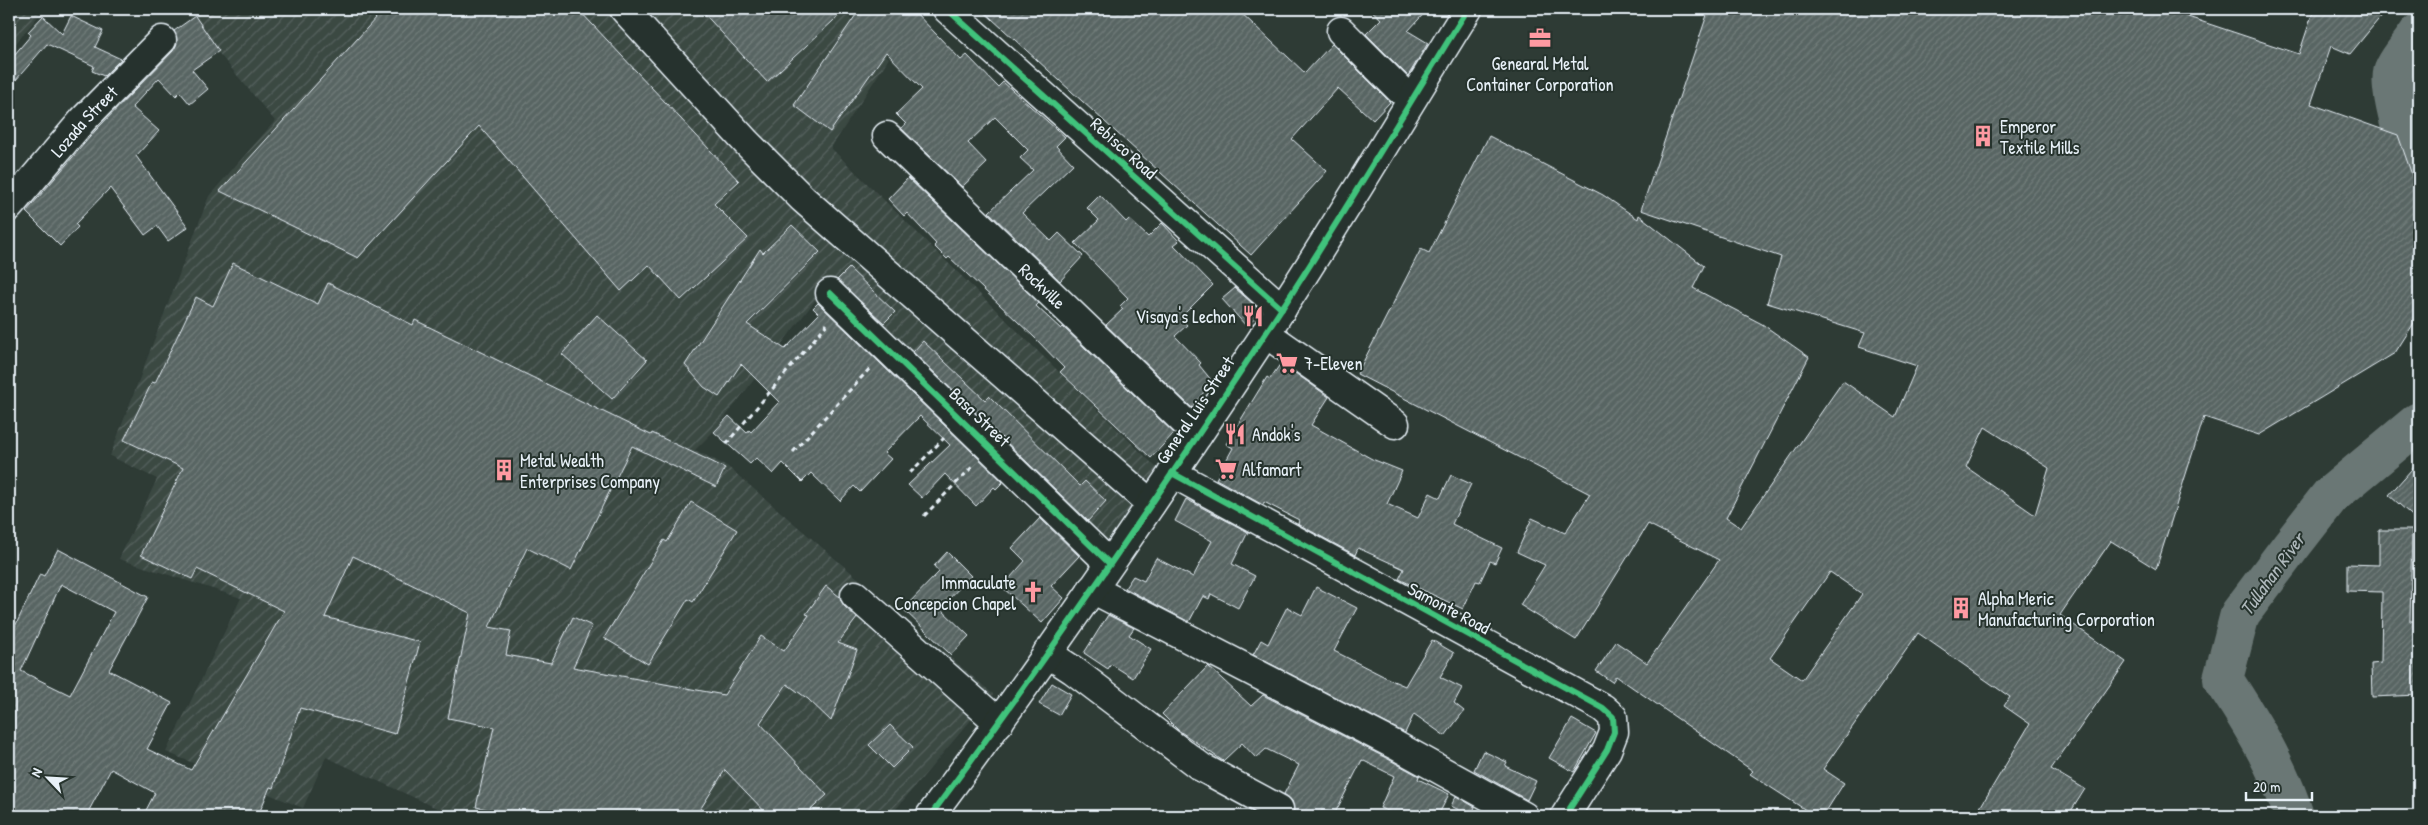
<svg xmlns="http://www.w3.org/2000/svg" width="2428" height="825" viewBox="0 0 2428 825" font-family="'Patrick Hand',sans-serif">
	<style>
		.industrial { fill: url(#industrial-furrows) }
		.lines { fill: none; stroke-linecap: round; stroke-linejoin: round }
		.river { stroke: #6b7775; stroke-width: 40 }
		.building { fill: url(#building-hatch); stroke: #e8f1f8; fill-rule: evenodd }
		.minor-casing { stroke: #e8f1f8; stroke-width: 31 }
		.major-casing { stroke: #e8f1f8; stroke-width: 31 }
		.path { stroke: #e8f1f8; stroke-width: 3; stroke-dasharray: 5 4; stroke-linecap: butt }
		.minor { stroke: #26332d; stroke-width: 28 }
		.major { stroke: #26332d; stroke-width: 28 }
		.cycleway-casing { stroke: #26332d; stroke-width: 9 }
		.cycleway { stroke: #40c37c; stroke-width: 6 }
		.labels { text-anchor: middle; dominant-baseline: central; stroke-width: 4; stroke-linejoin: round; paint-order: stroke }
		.poi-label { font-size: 18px; fill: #e8f1f8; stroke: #26332d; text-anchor: start }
		.street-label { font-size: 18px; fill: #e8f1f8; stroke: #26332d }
		.water-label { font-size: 19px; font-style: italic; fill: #b0babd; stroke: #26332d }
	</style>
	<defs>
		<pattern id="industrial-furrows" width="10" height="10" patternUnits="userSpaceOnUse" patternTransform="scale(1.25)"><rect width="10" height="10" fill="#3b4843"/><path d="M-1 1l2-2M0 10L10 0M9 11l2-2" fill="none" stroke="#57635f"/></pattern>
		<pattern id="building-hatch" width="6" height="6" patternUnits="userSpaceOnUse" patternTransform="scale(1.25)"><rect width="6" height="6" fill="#596563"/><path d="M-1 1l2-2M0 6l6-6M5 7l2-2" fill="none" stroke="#717c7a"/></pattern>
	</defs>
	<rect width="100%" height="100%" fill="#2e3b35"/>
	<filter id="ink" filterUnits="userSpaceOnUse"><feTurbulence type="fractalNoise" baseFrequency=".02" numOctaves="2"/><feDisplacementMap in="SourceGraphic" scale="10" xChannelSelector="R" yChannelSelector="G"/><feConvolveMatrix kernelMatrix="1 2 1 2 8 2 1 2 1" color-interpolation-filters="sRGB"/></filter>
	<g filter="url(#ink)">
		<g class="industrial">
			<polygon points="9,9 44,9 9,52"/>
			<polygon points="182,9 841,9 889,58 831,148 1161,472 1108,550 831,280 716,429 695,450 727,466 993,694 890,816 454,816 326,757 303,808 166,752 241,598 119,559 157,479 110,456 209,196 275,121"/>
		</g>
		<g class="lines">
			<g class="river">
				<path d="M2419,33C2413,43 2396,62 2393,73C2388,93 2411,162 2419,183"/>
				<path d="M2294,816C2278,765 2252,724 2223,679L2240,614L2291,546L2330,496L2419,422"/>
			</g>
		</g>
		<g class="building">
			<polygon points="368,9 578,9 739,181 714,204 748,238 681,300 649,265 621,291 479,126 358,258 220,191 376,18"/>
			<polygon points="700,9 846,9 767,82"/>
			<polygon points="860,9 912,9 961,60 967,55 998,87 1003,82 1065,137 1056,146 1073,164 1022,213 1051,241 1059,233 1083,256 1060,281 989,212 1033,170 1020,158 1028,150 995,117 968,143 987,163 962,187 901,128 906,124 896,114 922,89 886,52 830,132 794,105"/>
			<polygon points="981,9 1237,9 1305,73 1332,44 1390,102 1373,120 1338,88 1292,139 1327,171 1251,255"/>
			<polygon points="1370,9 1428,9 1408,31 1428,43 1408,76 1366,34 1381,19"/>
			<path d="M1709,9H2164L2299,54L2314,9H2387L2350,54L2331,46L2311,104L2398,135L2419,195V315L2395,353L2259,435L2204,417L2156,569L2111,541L2060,615L2126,662L2051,769L2085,789L2068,816H1975L2030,724L2004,706L2010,697L1918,633L1823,769L1844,783L1823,816H1815L1750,774L1753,771L1616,676L1612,682L1596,671L1616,642L1647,663L1719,560L1648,524L1576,640L1520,605L1545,565L1517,552L1532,518L1565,533L1590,494L1357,374L1421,249L1429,253L1489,136L1603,195L1638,219L1639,215L1704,266L1693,288L1762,324L1809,357L1726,518L1741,528L1843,381L1895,417L1917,366L1859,347L1865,333L1767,303L1781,257L1641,210ZM1985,427L2049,468L2035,515L1966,467ZM1830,572L1862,594L1802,680L1770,658Z"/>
			<polygon points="43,16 62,34 71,16 103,31 95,47 121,59 104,76 92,71 94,66 47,44 9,88 9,61 31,35 28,32"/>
			<polygon points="195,16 219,51 192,70 208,89 190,104 180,92 176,96 159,78 132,107 159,131 136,156 188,227 168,241 157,226 145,235 110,188 75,224 78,227 60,246 26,212 95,131 173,51 177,43 174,31"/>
			<polygon points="908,178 1039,303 1036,306 1061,329 1063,327 1174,433 1151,458 1060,372 1064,368 1034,337 949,257 947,259 934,246 936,244 907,213 904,216 888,199"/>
			<polygon points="1100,195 1126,222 1129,219 1148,237 1162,223 1179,241 1174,245 1213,285 1180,318 1187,325 1175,336 1201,363 1199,365 1212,381 1192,408 1106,325 1123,309 1120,306 1128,298 1075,243 1099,220 1087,208"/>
			<polygon points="792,225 820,252 747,324 785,349 819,314 813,308 818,303 1003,482 996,489 994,487 976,506 945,474 922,498 908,485 950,445 920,416 884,453 891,459 860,492 854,486 840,501 811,473 802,482 783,463 773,474 756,458 750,464 714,432 729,416 747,433 749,430 751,432 779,402 741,364 719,397 704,387 685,365 760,249 763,253"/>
			<path d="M233,263L318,304L328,283L413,325L415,320L651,435L652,433L725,468L716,487L632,446L571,570L527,548L489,627L511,631L506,655L551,663L573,617L592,626L573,667L724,695L761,636L784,651L809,615L806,614L826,586L840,597L844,606L857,618L838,643L857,650L831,721L808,699L787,684L760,723L827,795L804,816H769L725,770L696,816H519L476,807L494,727L448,718L470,613L353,556L325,617L420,642L395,734L300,708L273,788L270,787L258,816H143L155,793L111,769L86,816H9V639L40,574L44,576L58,549L148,597L109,670L172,703L147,749L191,770L284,611L197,569L192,579L141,555L183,468L124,440L152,382L155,383L196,297L213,306ZM61,584L114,612L70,695L21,671Z"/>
			<polygon points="849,268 895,312 884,323 837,280"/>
			<polygon points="1235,288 1261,311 1247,327 1222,299"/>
			<polygon points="597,315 647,360 612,399 562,354"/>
			<polygon points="923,341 985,400 989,396 1080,486 1085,481 1106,501 1088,521 913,352"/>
			<polygon points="1281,363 1329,397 1311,425 1372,459 1402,471 1387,504 1418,518 1430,493 1440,498 1451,475 1471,484 1452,524 1502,548 1495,563 1490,561 1480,582 1476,581 1463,609 1399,579 1404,569 1358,548 1355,555 1298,524 1299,520 1264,502 1263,505 1216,479 1233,448 1226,444 1267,377 1270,379"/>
			<polygon points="2419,461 2419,522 2389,495"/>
			<polygon points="1186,499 1248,532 1232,564 1255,576 1238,608 1211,594 1209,599 1203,596 1189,622 1125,588 1133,576 1144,581 1156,558 1193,577 1212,541 1175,521"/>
			<polygon points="691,502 737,530 693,602 688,599 648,664 604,638 664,540 667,542"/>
			<polygon points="1040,518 1079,556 1051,586 1064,598 1042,623 1002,587 1025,561 1012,548"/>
			<polygon points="2379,530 2412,530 2410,621 2419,621 2419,695 2372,697 2371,664 2381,663 2382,592 2347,591 2347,564 2379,565"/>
			<polygon points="947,552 971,576 940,608 969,636 951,655 903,609 939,572 934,566"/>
			<polygon points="1316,587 1357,608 1334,651 1391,680 1405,686 1432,640 1454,653 1440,677 1462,688 1454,703 1464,711 1445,736 1414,714 1405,733 1253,655 1261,640 1268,644 1287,607 1302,615"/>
			<polygon points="1108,615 1134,628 1129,635 1151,649 1133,678 1111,664 1108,669 1084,653"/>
			<polygon points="1208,666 1251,706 1263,695 1388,759 1419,776 1418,779 1449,794 1438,816 1399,816 1380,808 1394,776 1362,760 1334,815 1322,810 1319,816 1299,816 1294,814 1292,801 1284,794 1299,765 1266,749 1256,758 1242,743 1223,761 1178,730 1162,714"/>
			<polygon points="1052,683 1071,694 1059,715 1039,704"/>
			<polygon points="1572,719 1596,733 1574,772 1549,758"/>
			<polygon points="890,725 913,747 892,768 869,745"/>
			<polygon points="1483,751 1507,762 1505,766 1536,781 1527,800 1474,770"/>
			<polygon points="1456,796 1475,807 1471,816 1451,806"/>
		</g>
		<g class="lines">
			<g class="minor-casing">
				<g id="minor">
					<polyline points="624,9 746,142 803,199 1151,504"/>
					<polyline points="947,9 1282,309"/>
					<polyline points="1341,31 1400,90 1413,97"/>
					<path id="s1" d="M887,136L1198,435"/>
					<path id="s2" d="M9,207L83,120L162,40"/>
					<polyline points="830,293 1109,563"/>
					<polyline points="1265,333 1395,424"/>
					<polyline points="1172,473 1603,708 1613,717 1614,732 1607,750 1565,816"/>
					<polyline points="1092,589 1395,745 1524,816"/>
					<polyline points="855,595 999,723"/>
					<polyline points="1047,653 1073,670 1201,767 1279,809"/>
				</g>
			</g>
			<g class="major-casing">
				<path id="major" d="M930,816C1053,651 1170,479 1283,307C1347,209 1406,108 1468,9"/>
			</g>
			<g class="path">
				<polyline points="726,444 827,324"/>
				<polyline points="793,452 872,366"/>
				<polyline points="910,473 944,438"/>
				<polyline points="924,516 974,465"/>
			</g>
			<use href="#minor" class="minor"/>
			<use href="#major" class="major"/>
			<g class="cycleway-casing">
				<g id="cycleway">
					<polyline points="947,9 1282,309"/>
					<polyline points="830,293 1109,563"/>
					<polyline points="1172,473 1603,708 1613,717 1614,732 1607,750 1565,816"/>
					<path d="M930,816C1053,651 1170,479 1283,307C1347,209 1406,108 1468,9"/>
				</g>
			</g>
			<use href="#cycleway" class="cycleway"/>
		</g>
	</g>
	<defs>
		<g id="office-bare" transform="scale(1.725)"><path d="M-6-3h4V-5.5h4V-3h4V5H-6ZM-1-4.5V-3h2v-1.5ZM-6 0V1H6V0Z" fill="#ff9aa2" stroke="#26332d" stroke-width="2.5" paint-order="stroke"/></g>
		<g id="building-bare" transform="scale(1.725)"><path d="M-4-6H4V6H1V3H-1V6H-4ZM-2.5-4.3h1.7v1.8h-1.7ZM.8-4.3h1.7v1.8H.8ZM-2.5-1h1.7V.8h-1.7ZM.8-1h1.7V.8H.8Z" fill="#ff9aa2" stroke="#26332d" stroke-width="2.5" paint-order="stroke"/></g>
		<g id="restaurant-bare" transform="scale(1.725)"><path d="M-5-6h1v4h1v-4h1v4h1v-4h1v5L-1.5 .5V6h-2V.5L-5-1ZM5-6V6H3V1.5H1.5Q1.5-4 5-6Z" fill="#ff9aa2" stroke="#26332d" stroke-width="2.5" paint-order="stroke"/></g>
		<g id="supermarket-bare" transform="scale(1.725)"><path d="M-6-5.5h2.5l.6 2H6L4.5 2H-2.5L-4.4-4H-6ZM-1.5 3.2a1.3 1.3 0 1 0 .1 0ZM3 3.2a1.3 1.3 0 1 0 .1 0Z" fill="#ff9aa2" stroke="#26332d" stroke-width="2.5" paint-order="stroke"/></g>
		<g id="church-bare" transform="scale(1.725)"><path d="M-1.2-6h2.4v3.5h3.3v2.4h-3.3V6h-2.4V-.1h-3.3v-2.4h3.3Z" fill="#ff9aa2" stroke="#26332d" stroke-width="2.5" paint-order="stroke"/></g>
	</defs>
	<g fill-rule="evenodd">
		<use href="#office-bare" x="1540" y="38"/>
		<use href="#building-bare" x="1983" y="136"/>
		<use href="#restaurant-bare" x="1253" y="316"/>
		<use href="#supermarket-bare" x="1287" y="363"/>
		<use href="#restaurant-bare" x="1235" y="434"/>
		<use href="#supermarket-bare" x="1226" y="469"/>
		<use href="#building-bare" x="504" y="470"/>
		<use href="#church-bare" x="1033" y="592"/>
		<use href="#building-bare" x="1961" y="608"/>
	</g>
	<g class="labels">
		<g class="poi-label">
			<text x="1540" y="63" text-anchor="middle">Genearal Metal<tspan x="1540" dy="21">Container Corporation</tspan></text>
			<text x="2000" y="126">Emperor<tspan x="2000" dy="21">Textile Mills</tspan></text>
			<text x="1236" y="316" text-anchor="end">Visaya's Lechon</text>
			<text x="1304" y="363">7-Eleven</text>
			<text x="1252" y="434">Andok's</text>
			<text x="520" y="460">Metal Wealth<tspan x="520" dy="21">Enterprises Company</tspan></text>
			<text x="1242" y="469">Alfamart</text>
			<text x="1016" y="582" text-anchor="end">Immaculate<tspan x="1016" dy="21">Concepcion Chapel</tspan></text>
			<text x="1978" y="598">Alpha Meric<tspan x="1978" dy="21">Manufacturing Corporation</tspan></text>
		</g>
		<g class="street-label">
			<text stroke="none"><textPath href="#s2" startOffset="114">Lozada Street</textPath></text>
			<text transform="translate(1124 148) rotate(42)">Rebisco Road</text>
			<text stroke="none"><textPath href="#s1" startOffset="216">Rockville</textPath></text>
			<text transform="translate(1195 410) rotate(-56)">General Luis Street</text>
			<text transform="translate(980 417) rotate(44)">Basa Street</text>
			<text transform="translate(1449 608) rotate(28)">Samonte Road</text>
		</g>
		<g class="water-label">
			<text transform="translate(2272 574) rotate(-54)">Tullahan River</text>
		</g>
	</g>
	<rect width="2428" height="825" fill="none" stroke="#26332d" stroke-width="30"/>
	<rect x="15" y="15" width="2398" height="795" fill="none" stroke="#e8f1f8" stroke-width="2" filter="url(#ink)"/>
	<g transform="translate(48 778) rotate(295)" stroke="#26332d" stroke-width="4" paint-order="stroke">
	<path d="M0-4L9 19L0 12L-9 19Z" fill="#e8f1f8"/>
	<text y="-8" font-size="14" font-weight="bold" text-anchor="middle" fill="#e8f1f8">N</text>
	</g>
	<path d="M2246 792v8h66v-8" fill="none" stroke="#e8f1f8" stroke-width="2.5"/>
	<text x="2253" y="792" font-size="15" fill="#e8f1f8" stroke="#26332d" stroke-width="4" paint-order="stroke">20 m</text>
</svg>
